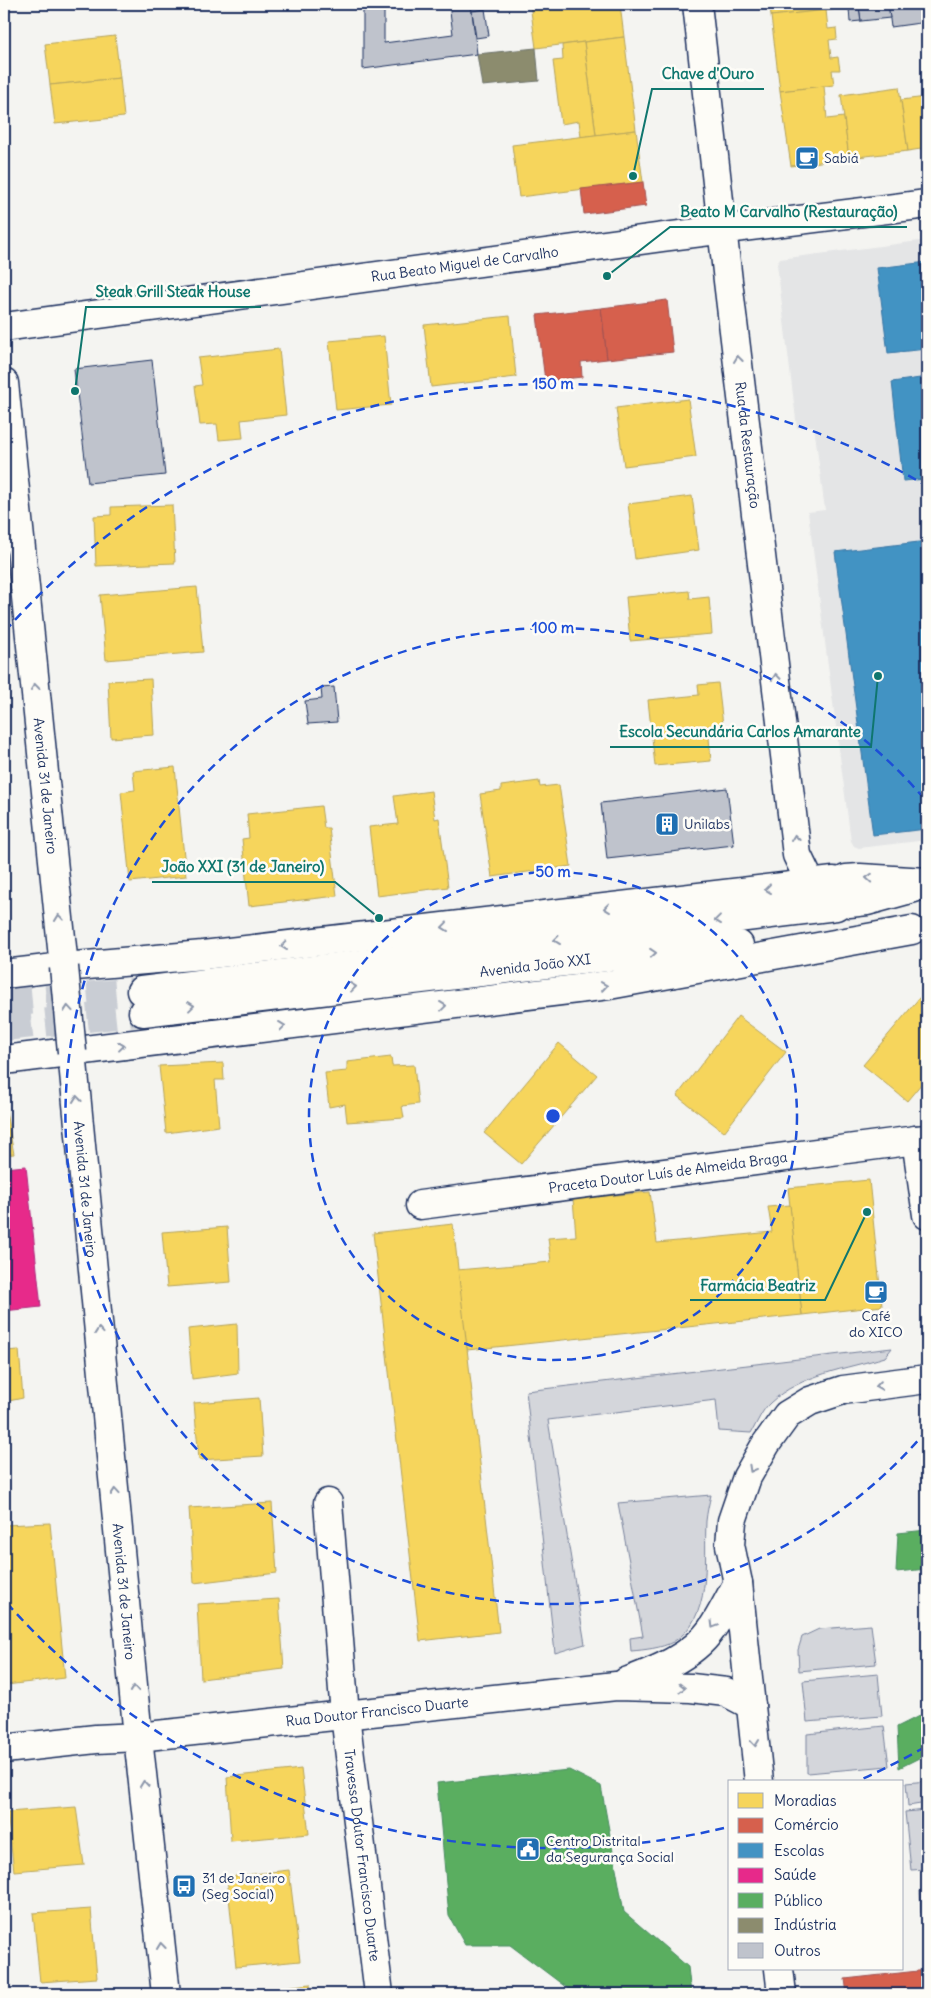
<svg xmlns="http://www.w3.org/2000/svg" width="931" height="1998" viewBox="0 0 931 1998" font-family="Delius,sans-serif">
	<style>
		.built { fill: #e4e5e6 }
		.green { fill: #d4d6db; stroke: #78829c }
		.homes { fill: #f6d55c; stroke: #b4a35d }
		.shops { fill: #d6604d; stroke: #9e5152 }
		.schools { fill: #4393c3; stroke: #3775a5 }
		.health { fill: #e7298a; stroke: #aa2b7d }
		.public { fill: #5aae61; stroke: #478860 }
		.industry { fill: #8c8c6e; stroke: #6a7069 }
		.building { fill: #bfc3cc; stroke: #1b2f5e }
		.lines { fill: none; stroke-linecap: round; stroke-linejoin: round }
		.major-tunnel { stroke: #c9cdd4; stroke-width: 28; stroke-dasharray: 28 14; stroke-linecap: butt }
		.minor-casing { stroke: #1b2f5e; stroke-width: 31 }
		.major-casing { stroke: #1b2f5e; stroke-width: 31 }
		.minor { stroke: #fdfcf7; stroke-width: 28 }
		.major { stroke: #fdfcf7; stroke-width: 28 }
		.major-bridge-casing { stroke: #1b2f5e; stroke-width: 31; stroke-linecap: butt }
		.major-bridge { stroke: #fdfcf7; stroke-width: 28 }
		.oneway { stroke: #8c96aa }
		.ring { fill: none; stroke: #1d4ed8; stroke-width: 2.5; stroke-dasharray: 9 6 }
		.labels { text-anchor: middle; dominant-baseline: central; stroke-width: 5; stroke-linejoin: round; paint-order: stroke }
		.poi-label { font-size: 14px; fill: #1b2f5e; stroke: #fdfcf7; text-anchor: start }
		.street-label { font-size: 14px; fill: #1b2f5e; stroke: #fdfcf7 }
		.centre { fill: #1d4ed8; stroke: #fdfcf7; stroke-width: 2.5 }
		.ring-label { font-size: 15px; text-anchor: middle; font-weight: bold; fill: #1d4ed8; stroke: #fdfcf7; stroke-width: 5; stroke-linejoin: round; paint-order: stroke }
		.leader { fill: none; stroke: #0f766e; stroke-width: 2 }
		.callout-dot { fill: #0f766e; stroke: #fdfcf7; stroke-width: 2 }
		.callout-label { font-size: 15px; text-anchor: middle; font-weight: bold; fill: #0f766e; stroke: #fdfcf7; stroke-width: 5; stroke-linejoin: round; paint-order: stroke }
	</style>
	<rect width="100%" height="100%" fill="#f4f4f1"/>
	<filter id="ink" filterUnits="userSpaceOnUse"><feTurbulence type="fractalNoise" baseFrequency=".02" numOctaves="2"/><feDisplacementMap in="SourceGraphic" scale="10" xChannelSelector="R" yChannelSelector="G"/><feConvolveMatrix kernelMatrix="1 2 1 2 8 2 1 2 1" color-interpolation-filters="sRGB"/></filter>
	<g filter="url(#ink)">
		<polygon class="built" points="927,240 927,840 859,848 854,846 851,841 808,512 825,510 814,426 797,428 777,264 780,259"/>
		<g class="green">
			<path d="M892,1348L885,1357C846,1369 801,1374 770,1403C762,1410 757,1423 751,1433L719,1431L716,1400L548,1420L585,1644L555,1653L526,1391Z"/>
			<path d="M711,1495C709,1503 707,1512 706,1521C704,1561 713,1618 673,1642C662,1648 644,1650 631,1651L630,1638L643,1636L618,1503Z"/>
			<polygon points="871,1625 876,1664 799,1671 798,1650 802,1637 819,1629"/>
			<polygon points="878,1674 882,1716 807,1722 803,1681"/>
			<polygon points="884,1726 889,1766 807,1773 807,1734"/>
			<polygon points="927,1781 927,1803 908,1806 906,1783"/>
			<polygon points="927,1810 927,1869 911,1870 905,1812"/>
			<polygon points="927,1890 927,1913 921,1913 920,1891"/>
		</g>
		<g class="homes">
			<polygon points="530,4 620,4 624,37 536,48"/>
			<polygon points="770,4 848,4 849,8 771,16"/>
			<polygon points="826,10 828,29 836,28 837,39 829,40 831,58 838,57 840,70 832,70 834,85 780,91 771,16"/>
			<polygon points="115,36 120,78 50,85 45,44"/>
			<polygon points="624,37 636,130 596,135 584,42"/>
			<polygon points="584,42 596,135 581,137 579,121 561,124 553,61 563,60 562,45"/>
			<polygon points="120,78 124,117 55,124 50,85"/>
			<polygon points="824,86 827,119 844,117 849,158 791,166 780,91"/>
			<polygon points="899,87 908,151 849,158 841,95"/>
			<polygon points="927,97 927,148 908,151 901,100"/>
			<polygon points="636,130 643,182 519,197 512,145"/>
			<polygon points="510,316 516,377 431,387 424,325"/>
			<polygon points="384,336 391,405 336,410 329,341"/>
			<polygon points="279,349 286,415 241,420 243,438 219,440 217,424 200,425 195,386 202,385 198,358"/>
			<polygon points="688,399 696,457 624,466 616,408"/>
			<polygon points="692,496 699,550 635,559 628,504"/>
			<polygon points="172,505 175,563 96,566 94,516 111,515 111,507"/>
			<polygon points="197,587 203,652 106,660 100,595"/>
			<polygon points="689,591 690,599 709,597 712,634 630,641 626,597"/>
			<polygon points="151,679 154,735 111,738 108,681"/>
			<polygon points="718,683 723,725 708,726 711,761 655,766 648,700 699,695 698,685"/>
			<polygon points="175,767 186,876 130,882 121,792 135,790 133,771"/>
			<polygon points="539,781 540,787 559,785 571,866 492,877 480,794 501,791 501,786"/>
			<polygon points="431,791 435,819 439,818 448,887 377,896 369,827 398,824 394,796"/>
			<polygon points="321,806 324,828 329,828 337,896 249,906 242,839 249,838 247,814"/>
			<polygon points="920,997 927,1004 927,1077 907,1101 863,1065"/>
			<polygon points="738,1016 786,1052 724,1132 677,1096"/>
			<polygon points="559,1043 597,1075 521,1164 484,1133"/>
			<polygon points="391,1057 392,1066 414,1065 418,1104 402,1106 404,1118 347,1122 345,1104 329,1107 325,1073 347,1071 347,1062"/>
			<polygon points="223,1063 224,1080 215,1080 219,1126 166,1133 159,1066"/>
			<polygon points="4,1102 14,1154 4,1155"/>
			<polygon points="869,1180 882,1306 802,1315 788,1188"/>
			<polygon points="650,1192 657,1243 772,1232 768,1207 790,1205 802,1315 467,1350 457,1270 551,1262 548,1238 576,1236 573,1199"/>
			<polygon points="453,1224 499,1632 420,1641 373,1233"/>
			<polygon points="227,1227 231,1282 167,1287 162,1232"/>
			<polygon points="237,1324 238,1373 192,1379 188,1329"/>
			<polygon points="19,1350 23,1398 4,1402 4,1351"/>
			<polygon points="259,1398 263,1456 199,1460 194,1403"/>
			<polygon points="272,1503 277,1573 194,1583 189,1508"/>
			<polygon points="50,1523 65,1678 6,1685 4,1653 4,1525"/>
			<polygon points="279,1599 284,1669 201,1679 197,1604"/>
			<polygon points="301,1769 309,1834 231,1841 227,1777"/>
			<polygon points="76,1807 84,1865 14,1871 7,1812"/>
			<polygon points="289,1870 300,1961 236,1967 227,1877"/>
			<polygon points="91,1909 97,1978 40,1982 33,1913"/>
			<polygon points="310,1984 311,1994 240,1994 240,1992"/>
		</g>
		<g class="shops">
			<polygon points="643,182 646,206 584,214 581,189"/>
			<polygon points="667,300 673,352 607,359 601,308"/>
			<polygon points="601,308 607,359 581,362 582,377 545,381 537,315"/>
			<polygon points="927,1970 927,1994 847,1994 845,1979"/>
		</g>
		<g class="schools">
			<polygon points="927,262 927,349 888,353 877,268"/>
			<polygon points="927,377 927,479 903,481 892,382"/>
			<polygon points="927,541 927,829 873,835 835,552"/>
		</g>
		<polygon class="health" points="26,1166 41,1307 4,1311 4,1168"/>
		<g class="public">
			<polygon points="927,1530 927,1569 896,1572 898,1533"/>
			<polygon points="927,1712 927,1754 899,1768 897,1727"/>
			<polygon points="569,1770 601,1786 624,1912 688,1967 691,1994 575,1994 510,1945 465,1945 449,1916 437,1783"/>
		</g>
		<polygon class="industry" points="536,48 539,81 482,86 477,54"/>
		<g class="building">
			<polygon points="363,4 384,4 384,43 453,34 449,4 471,4 477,54 363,69"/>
			<polygon points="848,4 868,4 868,6 849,8"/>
			<polygon points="888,4 927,4 927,22 891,27"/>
			<polygon points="888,4 890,18 861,21 859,7"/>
			<polygon points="859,7 861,21 850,22 849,8"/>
			<polygon points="485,9 489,36 476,38 472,11"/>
			<polygon points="152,360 165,475 88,483 74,369"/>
			<polygon points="334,687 337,722 308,724 305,701 322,699 321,688"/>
			<polygon points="727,788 734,845 607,859 601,803"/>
		</g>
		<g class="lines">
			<g class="major-tunnel">
				<polyline points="4,1003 141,991"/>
				<polyline points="4,1027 143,1012"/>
			</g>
			<g class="minor-casing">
				<g id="minor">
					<path id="s1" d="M697,4L728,281L797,855L811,884"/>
					<path id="s2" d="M4,327L663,237L927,204"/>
					<polyline points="927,1139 916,1140 927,1215"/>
					<path id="s3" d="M420,1205L916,1140"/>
					<path id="s4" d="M328,1503L345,1715L379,1994"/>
					<path d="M626,1682C655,1671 692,1657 711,1630C721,1616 729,1598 738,1583"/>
					<path id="s5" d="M4,1749L96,1739L138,1737L616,1686L691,1688L726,1692L751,1705"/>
					<polyline points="759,1782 738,1583 730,1545 732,1521 747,1477 766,1444 787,1415 810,1401 843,1390 927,1379"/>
					<polyline points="779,1969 782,1994"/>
				</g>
			</g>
			<g class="major-casing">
				<g id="major">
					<path id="s6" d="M4,383L64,967"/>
					<polyline points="846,879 860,878 927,882"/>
					<polyline points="849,903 867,901 914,888"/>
					<polyline points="4,974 64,967 203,955 834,881"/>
					<polyline points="141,991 836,906"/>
					<path id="s7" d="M143,1012L607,957L739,945"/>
					<path id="s8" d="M72,1052L138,1737L166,1994"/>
					<polyline points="4,1060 609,985 912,930"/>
				</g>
			</g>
			<use href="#minor" class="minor"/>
			<use href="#major" class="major"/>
			<g class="major-bridge-casing">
				<polyline id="major-bridge" points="64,967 72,1052"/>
			</g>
			<use href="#major-bridge" class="major-bridge"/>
		</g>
		<defs><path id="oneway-chevron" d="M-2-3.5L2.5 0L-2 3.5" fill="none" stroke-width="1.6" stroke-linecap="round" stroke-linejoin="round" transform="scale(1.25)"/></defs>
		<g class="oneway">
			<use href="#oneway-chevron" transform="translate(738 359) rotate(-97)"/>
			<use href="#oneway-chevron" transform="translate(776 677) rotate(-97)"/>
			<use href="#oneway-chevron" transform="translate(35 687) rotate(-96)"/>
			<use href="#oneway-chevron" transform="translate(795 838) rotate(-97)"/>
			<use href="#oneway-chevron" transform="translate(869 878) rotate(-176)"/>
			<use href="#oneway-chevron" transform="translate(768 889) rotate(173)"/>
			<use href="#oneway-chevron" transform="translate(607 908) rotate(173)"/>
			<use href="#oneway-chevron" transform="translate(59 918) rotate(-96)"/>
			<use href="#oneway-chevron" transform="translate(718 920) rotate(173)"/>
			<use href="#oneway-chevron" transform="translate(445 927) rotate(173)"/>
			<use href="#oneway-chevron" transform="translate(557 940) rotate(173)"/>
			<use href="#oneway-chevron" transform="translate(284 946) rotate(173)"/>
			<use href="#oneway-chevron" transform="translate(653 953) rotate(-5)"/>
			<use href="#oneway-chevron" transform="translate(604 986) rotate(-8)"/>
			<use href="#oneway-chevron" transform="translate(353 987) rotate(-7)"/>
			<use href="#oneway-chevron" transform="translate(191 1006) rotate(-7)"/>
			<use href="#oneway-chevron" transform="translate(443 1006) rotate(-7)"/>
			<use href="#oneway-chevron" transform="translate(68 1009) rotate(-95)"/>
			<use href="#oneway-chevron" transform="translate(282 1026) rotate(-7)"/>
			<use href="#oneway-chevron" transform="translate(121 1046) rotate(-7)"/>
			<use href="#oneway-chevron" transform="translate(77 1099) rotate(-96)"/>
			<use href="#oneway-chevron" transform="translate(99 1331) rotate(-95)"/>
			<use href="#oneway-chevron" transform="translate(879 1386) rotate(172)"/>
			<use href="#oneway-chevron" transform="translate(752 1469) rotate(119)"/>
			<use href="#oneway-chevron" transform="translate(115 1492) rotate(-95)"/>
			<use href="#oneway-chevron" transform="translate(714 1625) rotate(121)"/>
			<use href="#oneway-chevron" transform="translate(682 1688) rotate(1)"/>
			<use href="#oneway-chevron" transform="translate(134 1689) rotate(-95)"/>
			<use href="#oneway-chevron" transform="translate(755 1743) rotate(84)"/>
			<use href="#oneway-chevron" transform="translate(144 1784) rotate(-96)"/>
			<use href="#oneway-chevron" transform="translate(161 1946) rotate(-96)"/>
		</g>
	</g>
	<g class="ring">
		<circle cx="553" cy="1116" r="244"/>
		<path d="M927 1430A488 488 0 1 1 927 802"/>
		<path d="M925 1747A732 732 0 0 1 862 1779M724 1828A732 732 0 0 1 5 1601M5 631A732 732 0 0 1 925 485"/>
	</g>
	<defs>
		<g id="cafe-square" transform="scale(1.25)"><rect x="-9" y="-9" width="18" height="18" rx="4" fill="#1f6fb2" stroke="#fdfcf7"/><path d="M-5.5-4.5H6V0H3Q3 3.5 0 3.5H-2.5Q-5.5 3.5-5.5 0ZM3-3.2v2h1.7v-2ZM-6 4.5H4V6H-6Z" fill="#fff"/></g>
		<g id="building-square" transform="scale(1.25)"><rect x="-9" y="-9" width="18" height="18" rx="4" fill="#1f6fb2" stroke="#fdfcf7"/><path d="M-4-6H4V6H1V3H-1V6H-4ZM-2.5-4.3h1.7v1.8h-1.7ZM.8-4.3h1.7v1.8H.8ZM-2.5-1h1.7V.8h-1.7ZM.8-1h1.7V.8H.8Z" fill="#fff"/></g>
		<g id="civic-square" transform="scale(1.25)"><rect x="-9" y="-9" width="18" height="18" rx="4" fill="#1f6fb2" stroke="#fdfcf7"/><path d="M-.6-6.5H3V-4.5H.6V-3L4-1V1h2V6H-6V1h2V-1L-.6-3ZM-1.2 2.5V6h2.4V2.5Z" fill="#fff"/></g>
		<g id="bus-square" transform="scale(1.25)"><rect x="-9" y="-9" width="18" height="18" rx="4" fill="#1f6fb2" stroke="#fdfcf7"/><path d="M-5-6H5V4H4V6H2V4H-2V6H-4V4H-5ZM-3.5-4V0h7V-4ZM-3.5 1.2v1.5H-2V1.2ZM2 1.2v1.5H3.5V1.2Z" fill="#fff"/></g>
	</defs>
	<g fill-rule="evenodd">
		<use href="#cafe-square" x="807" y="158"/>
		<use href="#building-square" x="667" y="824"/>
		<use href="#cafe-square" x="876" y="1292"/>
		<use href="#civic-square" x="528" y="1849"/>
		<use href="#bus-square" x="184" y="1886"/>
	</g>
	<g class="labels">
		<g class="poi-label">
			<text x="824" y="158">Sabiá</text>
			<text x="684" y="824">Unilabs</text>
			<text x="876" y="1316" text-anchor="middle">Café<tspan x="876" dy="16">do XICO</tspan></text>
			<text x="546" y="1841">Centro Distrital<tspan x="546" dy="16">da Segurança Social</tspan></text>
			<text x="202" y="1878">31 de Janeiro<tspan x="202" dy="16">(Seg Social)</tspan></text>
		</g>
		<g class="street-label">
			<text stroke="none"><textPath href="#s2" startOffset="465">Rua Beato Miguel de Carvalho</textPath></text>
			<text stroke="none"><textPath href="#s1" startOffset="444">Rua da Restauração</textPath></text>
			<text stroke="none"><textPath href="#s6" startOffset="405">Avenida 31 de Janeiro</textPath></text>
			<text stroke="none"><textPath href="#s7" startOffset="395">Avenida João XXI</textPath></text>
			<text stroke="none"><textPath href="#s3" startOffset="250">Praceta Doutor Luís de Almeida Braga</textPath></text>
			<text stroke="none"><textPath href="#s8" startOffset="138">Avenida 31 de Janeiro</textPath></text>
			<text stroke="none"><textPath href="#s8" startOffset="542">Avenida 31 de Janeiro</textPath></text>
			<text stroke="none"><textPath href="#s5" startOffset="375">Rua Doutor Francisco Duarte</textPath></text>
			<text stroke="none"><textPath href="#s4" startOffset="354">Travessa Doutor Francisco Duarte</textPath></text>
		</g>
	</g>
	<circle cx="553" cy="1116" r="8" class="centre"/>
	<g class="ring-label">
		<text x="553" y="389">150 m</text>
		<text x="553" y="633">100 m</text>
		<text x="553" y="877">50 m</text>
	</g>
	<path class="leader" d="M633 176L652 89H764M607 276L670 227H907M75 391L86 307H261M878 676L871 747H610M379 918L335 882H152M867 1212L825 1300H690"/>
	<g class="callout-dot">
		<circle cx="633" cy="176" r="5"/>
		<circle cx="607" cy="276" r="5"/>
		<circle cx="75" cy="391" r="5"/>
		<circle cx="878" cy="676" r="5"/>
		<circle cx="379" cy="918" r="5"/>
		<circle cx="867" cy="1212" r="5"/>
	</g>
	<g class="callout-label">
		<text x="708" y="79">Chave d'Ouro</text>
		<text x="789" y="217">Beato M Carvalho (Restauração)</text>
		<text x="173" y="297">Steak Grill Steak House</text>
		<text x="740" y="737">Escola Secundária Carlos Amarante</text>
		<text x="243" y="872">João XXI (31 de Janeiro)</text>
		<text x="758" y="1291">Farmácia Beatriz</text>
	</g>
	<rect width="931" height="1998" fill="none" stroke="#fdfcf7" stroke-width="20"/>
	<rect x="10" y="10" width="911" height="1978" fill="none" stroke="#1b2f5e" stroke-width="2" filter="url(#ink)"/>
	<rect x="728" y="1780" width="175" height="190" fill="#fdfcf7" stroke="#a3aaba"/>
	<rect x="738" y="1793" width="25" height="15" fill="#f6d55c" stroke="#a3aaba"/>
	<text x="774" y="1806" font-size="15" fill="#1b2f5e">Moradias</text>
	<rect x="738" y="1818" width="25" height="15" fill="#d6604d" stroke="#a3aaba"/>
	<text x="774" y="1830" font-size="15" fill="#1b2f5e">Comércio</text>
	<rect x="738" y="1843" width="25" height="15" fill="#4393c3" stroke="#a3aaba"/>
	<text x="774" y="1856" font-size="15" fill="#1b2f5e">Escolas</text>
	<rect x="738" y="1868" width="25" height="15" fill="#e7298a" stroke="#a3aaba"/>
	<text x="774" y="1880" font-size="15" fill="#1b2f5e">Saúde</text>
	<rect x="738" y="1893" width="25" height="15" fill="#5aae61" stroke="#a3aaba"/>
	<text x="774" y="1906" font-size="15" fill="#1b2f5e">Público</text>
	<rect x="738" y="1918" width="25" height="15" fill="#8c8c6e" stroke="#a3aaba"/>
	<text x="774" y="1930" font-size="15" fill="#1b2f5e">Indústria</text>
	<rect x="738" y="1943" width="25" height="15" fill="#bfc3cc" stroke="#a3aaba"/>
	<text x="774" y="1956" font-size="15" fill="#1b2f5e">Outros</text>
</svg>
